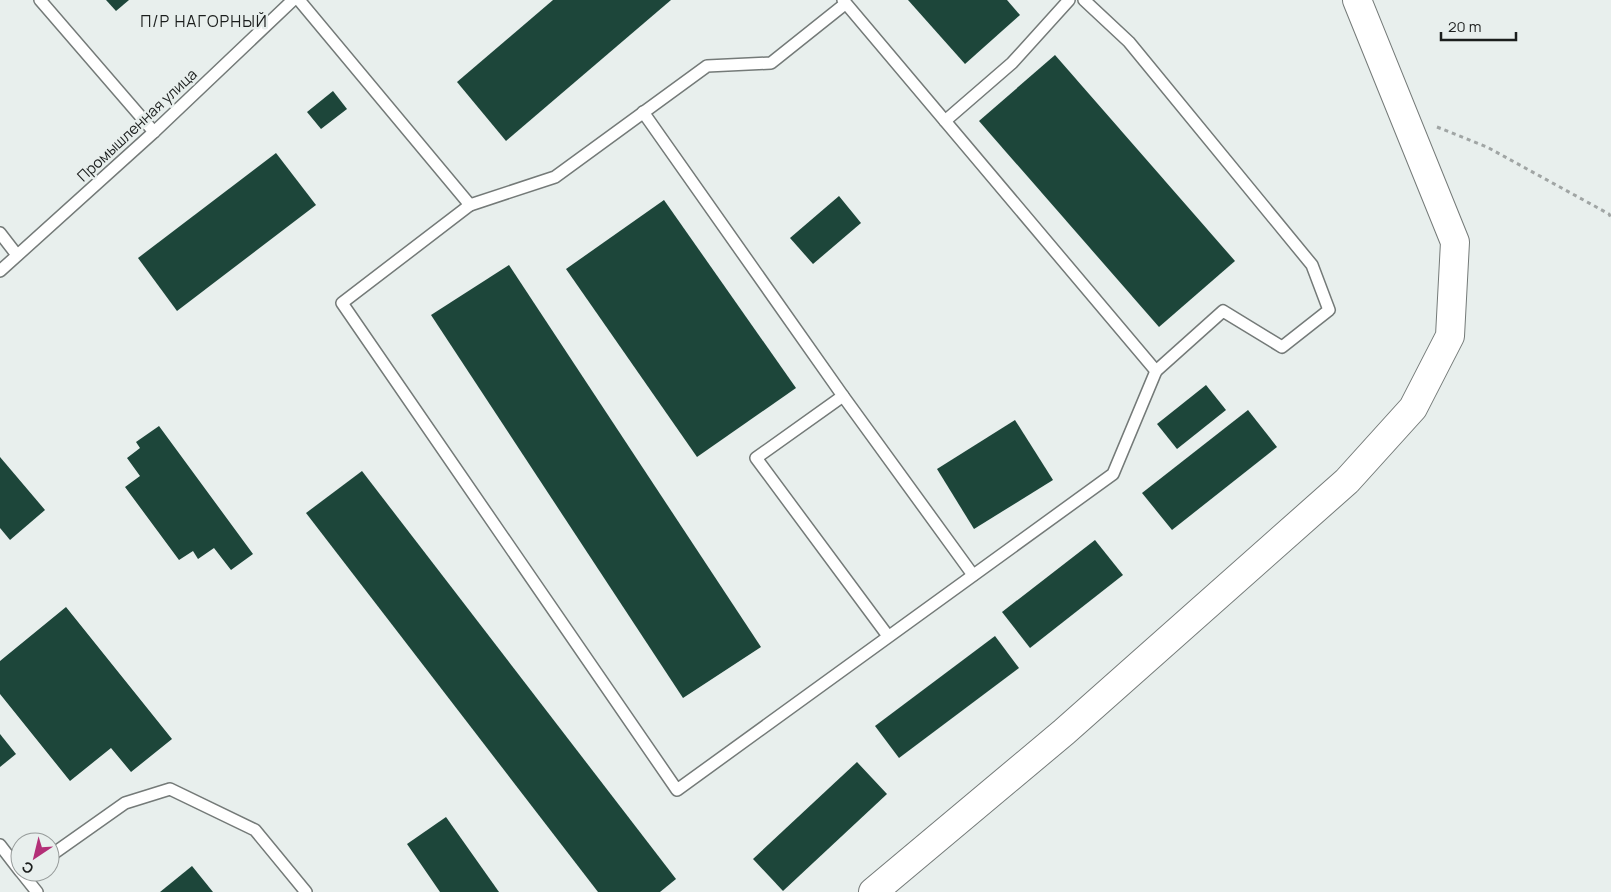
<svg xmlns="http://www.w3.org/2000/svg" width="1611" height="892" viewBox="0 0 1611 892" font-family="Manrope,sans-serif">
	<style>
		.building { fill: #1d463a }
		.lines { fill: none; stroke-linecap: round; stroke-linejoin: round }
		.service-casing { stroke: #747a78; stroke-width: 14 }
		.tertiary-casing { stroke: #747a78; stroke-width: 30 }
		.path { stroke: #a0a5a4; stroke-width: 3; stroke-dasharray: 4 4; stroke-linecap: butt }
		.service { stroke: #fff; stroke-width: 11 }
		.tertiary { stroke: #fff; stroke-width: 28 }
		.labels { text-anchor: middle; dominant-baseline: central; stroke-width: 5; stroke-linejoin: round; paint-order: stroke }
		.street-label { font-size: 15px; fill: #1b1e1d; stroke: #e8efed }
		.neighbourhood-label { font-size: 16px; letter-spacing: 1px; fill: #1b1e1d; stroke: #e8efed }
	</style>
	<rect width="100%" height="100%" fill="#e8efed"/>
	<g class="building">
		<polygon points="106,0 129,0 116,11"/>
		<polygon points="553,0 671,0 506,141 457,82"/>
		<polygon points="908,0 1007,0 1020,15 965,64"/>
		<polygon points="1055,55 1235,261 1159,327 979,121"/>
		<polygon points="333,91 347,109 321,129 307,112"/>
		<polygon points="276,153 316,205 177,311 138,258"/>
		<polygon points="839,196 861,223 813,264 790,238"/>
		<polygon points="664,200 796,388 697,457 566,269"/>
		<polygon points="509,265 761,647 683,698 431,315"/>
		<polygon points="1206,385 1226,410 1177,449 1157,424"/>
		<polygon points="1248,410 1277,447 1172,530 1142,493"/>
		<polygon points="1015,420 1053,480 974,529 937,469"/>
		<polygon points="159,426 253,554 231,570 214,548 198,559 193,551 179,560 125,487 140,476 127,458 140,448 136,442"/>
		<polygon points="0,457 45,510 10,540 0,528"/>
		<polygon points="362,471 676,879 660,892 598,892 306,513"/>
		<polygon points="1095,540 1123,575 1030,648 1002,612"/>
		<polygon points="66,607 172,739 131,772 111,748 70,781 0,694 0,661"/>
		<polygon points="995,636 1019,668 899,758 875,726"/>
		<polygon points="0,734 16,754 0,767"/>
		<polygon points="857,762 887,794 783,891 753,859"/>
		<polygon points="446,817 499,892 440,892 407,844"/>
		<polygon points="192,866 213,892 160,892"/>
	</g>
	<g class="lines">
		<g class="service-casing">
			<g id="service">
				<polyline points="40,0 154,132"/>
				<polyline points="299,0 470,205 342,303 677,790 1113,474 1156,371 1223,311 1282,347 1329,310 1312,265 1129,42 1084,0"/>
				<polyline points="843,0 1156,371"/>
				<polyline points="643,112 843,396 973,575"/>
				<polyline points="945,121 1012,63 1069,0"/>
				<polyline points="470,205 555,177 707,66 771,63 845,4"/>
				<polyline points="0,233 17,255"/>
				<polyline points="0,271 154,132 293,0"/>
				<polyline points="843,396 756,458 888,636"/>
				<polyline points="0,845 20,871"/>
				<polyline points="50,856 125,803 170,789 255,830 306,892"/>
				<polyline points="21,872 37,892"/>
			</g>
		</g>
		<g class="tertiary-casing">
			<polyline id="tertiary" points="873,892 1064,732 1347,481 1413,408 1450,336 1455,242 1357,0"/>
		</g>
		<polyline class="path" points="1437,127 1487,147 1609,214 1611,218"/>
		<use href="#service" class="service"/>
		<use href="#tertiary" class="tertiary"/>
	</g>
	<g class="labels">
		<g class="street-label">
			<text transform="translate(137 125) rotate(-43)">Промышленная улица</text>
		</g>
		<g class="neighbourhood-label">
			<text x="204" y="21">П/Р НАГОРНЫЙ</text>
		</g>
	</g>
	<g transform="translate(35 857) rotate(215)"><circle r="24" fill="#e8efed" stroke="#969b9a"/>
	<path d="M0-4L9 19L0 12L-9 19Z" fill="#b32f77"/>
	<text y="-8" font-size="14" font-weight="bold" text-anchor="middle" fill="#1b1e1d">С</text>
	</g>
	<path d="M1441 32v8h75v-8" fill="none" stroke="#1b1e1d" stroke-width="2.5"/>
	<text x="1448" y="32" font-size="15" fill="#1b1e1d" stroke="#e8efed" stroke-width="4" paint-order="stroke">20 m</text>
</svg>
